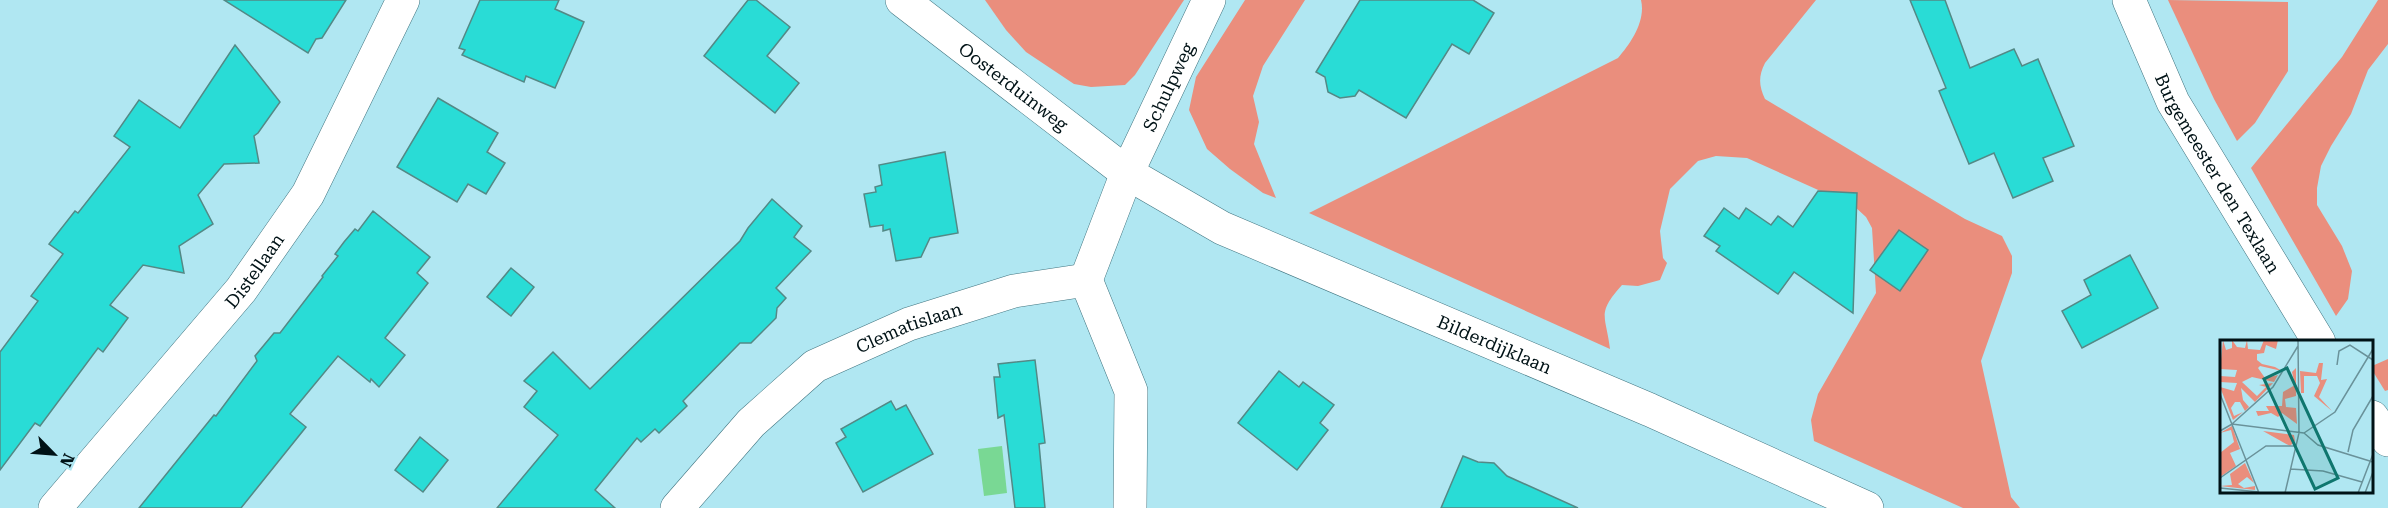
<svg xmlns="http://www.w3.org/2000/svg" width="2388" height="508" viewBox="0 0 2388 508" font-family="'Roboto Serif',serif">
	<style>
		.green { fill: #ea8e7d }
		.water { fill: #79d894 }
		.building { fill: #29dcd6; stroke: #538986; stroke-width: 1.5 }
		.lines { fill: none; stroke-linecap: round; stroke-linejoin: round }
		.minor-casing { stroke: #417580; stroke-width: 34 }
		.tertiary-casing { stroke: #417580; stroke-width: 34 }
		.minor { stroke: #fff; stroke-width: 33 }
		.tertiary { stroke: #fff; stroke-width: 33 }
		.labels { text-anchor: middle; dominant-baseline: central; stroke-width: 6; stroke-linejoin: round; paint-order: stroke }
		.street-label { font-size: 18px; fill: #001216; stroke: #b0e7f2 }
		.inset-road { fill: none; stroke: #6a929a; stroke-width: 1.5 }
		.view { fill: #0f766e; fill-opacity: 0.15; stroke: #0f766e; stroke-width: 3 }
		.inset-edge { fill: none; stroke: #001216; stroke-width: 3 }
	</style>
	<rect width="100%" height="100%" fill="#b0e7f2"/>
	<g class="green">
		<polygon points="985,0 1184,0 1135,75 1125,85 1091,87 1074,84 1026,52 1006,30"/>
		<polygon points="1245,0 1305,0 1263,66 1253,96 1259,122 1254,144 1276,198 1263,193 1230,169 1207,149 1189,110 1196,77"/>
		<path d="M1641,0H1816L1765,63C1758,77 1759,86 1765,99L1965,219L2002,236L2012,256V273L1981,361L2011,497L2020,508H1963L1814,441L1811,420L1818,394L1876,293L1872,228L1866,217L1854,206L1747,158L1716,156L1698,161L1670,189L1660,231L1663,258L1667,263L1660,280L1638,286L1622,285C1596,314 1606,315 1610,349L1309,213L1618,58C1631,43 1646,21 1641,0Z"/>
		<polygon points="2168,0 2288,2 2288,71 2255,123 2237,141 2214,99"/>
		<polygon points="2378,0 2388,0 2388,44 2368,70 2351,114 2331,146 2321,166 2317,188 2317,205 2342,246 2352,271 2348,299 2336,316 2251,168 2342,57"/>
		<polygon points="2388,359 2388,390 2385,391 2372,370 2372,366"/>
	</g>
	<polygon class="water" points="1002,446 1007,493 984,496 978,449"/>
	<g class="building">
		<polygon points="224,0 346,0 322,38 316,39 308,53"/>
		<polygon points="480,0 559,0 555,9 584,22 555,88 526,76 524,82 462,55 465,50 459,48"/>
		<polygon points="748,0 756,0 790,27 767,56 799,83 775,113 704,56"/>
		<polygon points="1360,0 1473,0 1494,13 1469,54 1452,44 1406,118 1359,90 1355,96 1340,98 1328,92 1325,77 1316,72"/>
		<polygon points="1910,0 1945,0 1970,68 2014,49 2022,66 2038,59 2074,146 2043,158 2053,181 2013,198 1994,153 1969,164 1939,91 1946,88"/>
		<polygon points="235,45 280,102 258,133 254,136 259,163 224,164 198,195 213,224 179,246 184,273 143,265 110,305 128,318 103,352 98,348 40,426 35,423 0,470 0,352 38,301 31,296 63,254 49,244 75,211 78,213 130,147 114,136 139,100 180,128"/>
		<polygon points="438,98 498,133 487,152 505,163 486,194 468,184 457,202 397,167"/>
		<polygon points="945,152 958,233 930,238 921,257 896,261 890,229 883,231 883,225 870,227 864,194 876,192 875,187 882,185 879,165"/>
		<polygon points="1818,191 1857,193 1853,313 1794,272 1778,294 1716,251 1720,246 1704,236 1724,208 1739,219 1746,208 1771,225 1778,216 1793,227"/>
		<polygon points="772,199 802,226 794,237 811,251 776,288 786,298 777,308 776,318 751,343 740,343 683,401 687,406 659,433 655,429 641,442 637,438 595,490 615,508 497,508 558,435 524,407 537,391 524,381 553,352 590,389 740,241 748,228"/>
		<polygon points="373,211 430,257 417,273 428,283 385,338 405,355 379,387 371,379 370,382 338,356 290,414 306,427 241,508 139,508 214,415 216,416 257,361 255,356 274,333 280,333 323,277 322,276 338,256 335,254 344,242 355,229 358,231"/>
		<polygon points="1899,230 1928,250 1900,291 1870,270"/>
		<polygon points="2130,255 2158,308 2082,348 2062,311 2091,295 2084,280"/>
		<polygon points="511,268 534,287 511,316 487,297"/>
		<polygon points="1035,360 1045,443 1039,444 1045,508 1015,508 1004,415 998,418 994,377 1000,377 998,364"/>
		<polygon points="1279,371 1299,387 1303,382 1334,405 1320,423 1328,430 1297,470 1238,423"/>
		<polygon points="891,401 896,410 906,405 933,454 863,492 836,443 846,437 841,429"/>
		<polygon points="420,437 448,460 423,492 395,470"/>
		<polygon points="1463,456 1478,462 1494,463 1507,476 1578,508 1441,508"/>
	</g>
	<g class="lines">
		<g class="minor-casing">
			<g id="minor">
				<path id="s1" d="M2129,0L2173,102L2319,342"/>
				<path id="s2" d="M1086,280L1127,173L1209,0"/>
				<polyline points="1086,280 1131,391 1130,508"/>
				<polyline points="2372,417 2388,440"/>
				<path id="s3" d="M55,508L241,290L308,194L403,0"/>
				<path id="s4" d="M677,508L751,423L815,366L909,324L1014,291L1086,280"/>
			</g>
		</g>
		<g class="tertiary-casing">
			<g id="tertiary">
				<path id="s5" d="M902,0L1127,173L1222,228L1650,410L1867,508"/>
			</g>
		</g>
		<use href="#minor" class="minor"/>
		<use href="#tertiary" class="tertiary"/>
	</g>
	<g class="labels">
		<g class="street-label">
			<text stroke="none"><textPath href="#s5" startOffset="141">Oosterduinweg</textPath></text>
			<text stroke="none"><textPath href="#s2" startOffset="210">Schulpweg</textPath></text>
			<text stroke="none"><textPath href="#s1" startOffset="195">Burgemeester den Texlaan</textPath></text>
			<text stroke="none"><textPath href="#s3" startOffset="310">Distellaan</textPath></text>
			<text stroke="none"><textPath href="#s4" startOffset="300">Clematislaan</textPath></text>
			<text stroke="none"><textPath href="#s5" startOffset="690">Bilderdijklaan</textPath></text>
		</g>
	</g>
	<g transform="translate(2220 340)">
		<rect width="153" height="153" fill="#b0e7f2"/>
		<path d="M3,0L6,10L12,8V0L17,7L25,8L27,0L28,9L40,10L44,0H58L56,9L46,5L44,13L37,14V20L42,24L55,27L62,31L40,26L38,28L45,38L58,35L54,42L32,37L22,42L37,56L46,47L39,45L53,43L35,62L21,48L23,60L29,67L25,71L20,62H15L11,68L14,76L23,72L13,80L0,47L14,51L17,43L0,42V36L15,37L17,30L0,29ZM99,23H103L101,40L107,39L99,57L112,71L94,56L100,43L97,36H84V53H81L80,31L96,33ZM76,28V56L65,59L66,67L76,68L77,84L62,73L58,77L51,73L38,76L36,71H49L46,66H62L63,52L75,45L72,32ZM12,86L20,109L10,113L16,126L0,137V113L14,102L11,90L0,93ZM43,91L74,95L75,101L70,106ZM25,123L34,143L27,137L18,144L24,148L35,146V150L0,146L12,145L10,134Z" fill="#ea8e7d"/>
		<path class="inset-road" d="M117,25L119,11L130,5L153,20M0,54L39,153M12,84L53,47L78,6M0,91L12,84L84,93M84,93L115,72L153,9M84,93L98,105L153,122M128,112L133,90L153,56M70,129L103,131L142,142M0,138L46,106H76M0,148L39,152M65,153L79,93L78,0M138,153L153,114M145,153L153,132"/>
		<path class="view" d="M67,28L118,138L95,149L44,39Z"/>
		<rect width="153" height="153" class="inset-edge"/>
	</g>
	<g transform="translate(54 454) rotate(115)" stroke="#b0e7f2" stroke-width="4.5" paint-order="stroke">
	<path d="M0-4.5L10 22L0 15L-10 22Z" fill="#001216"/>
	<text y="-9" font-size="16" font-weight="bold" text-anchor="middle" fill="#001216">N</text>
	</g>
</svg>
